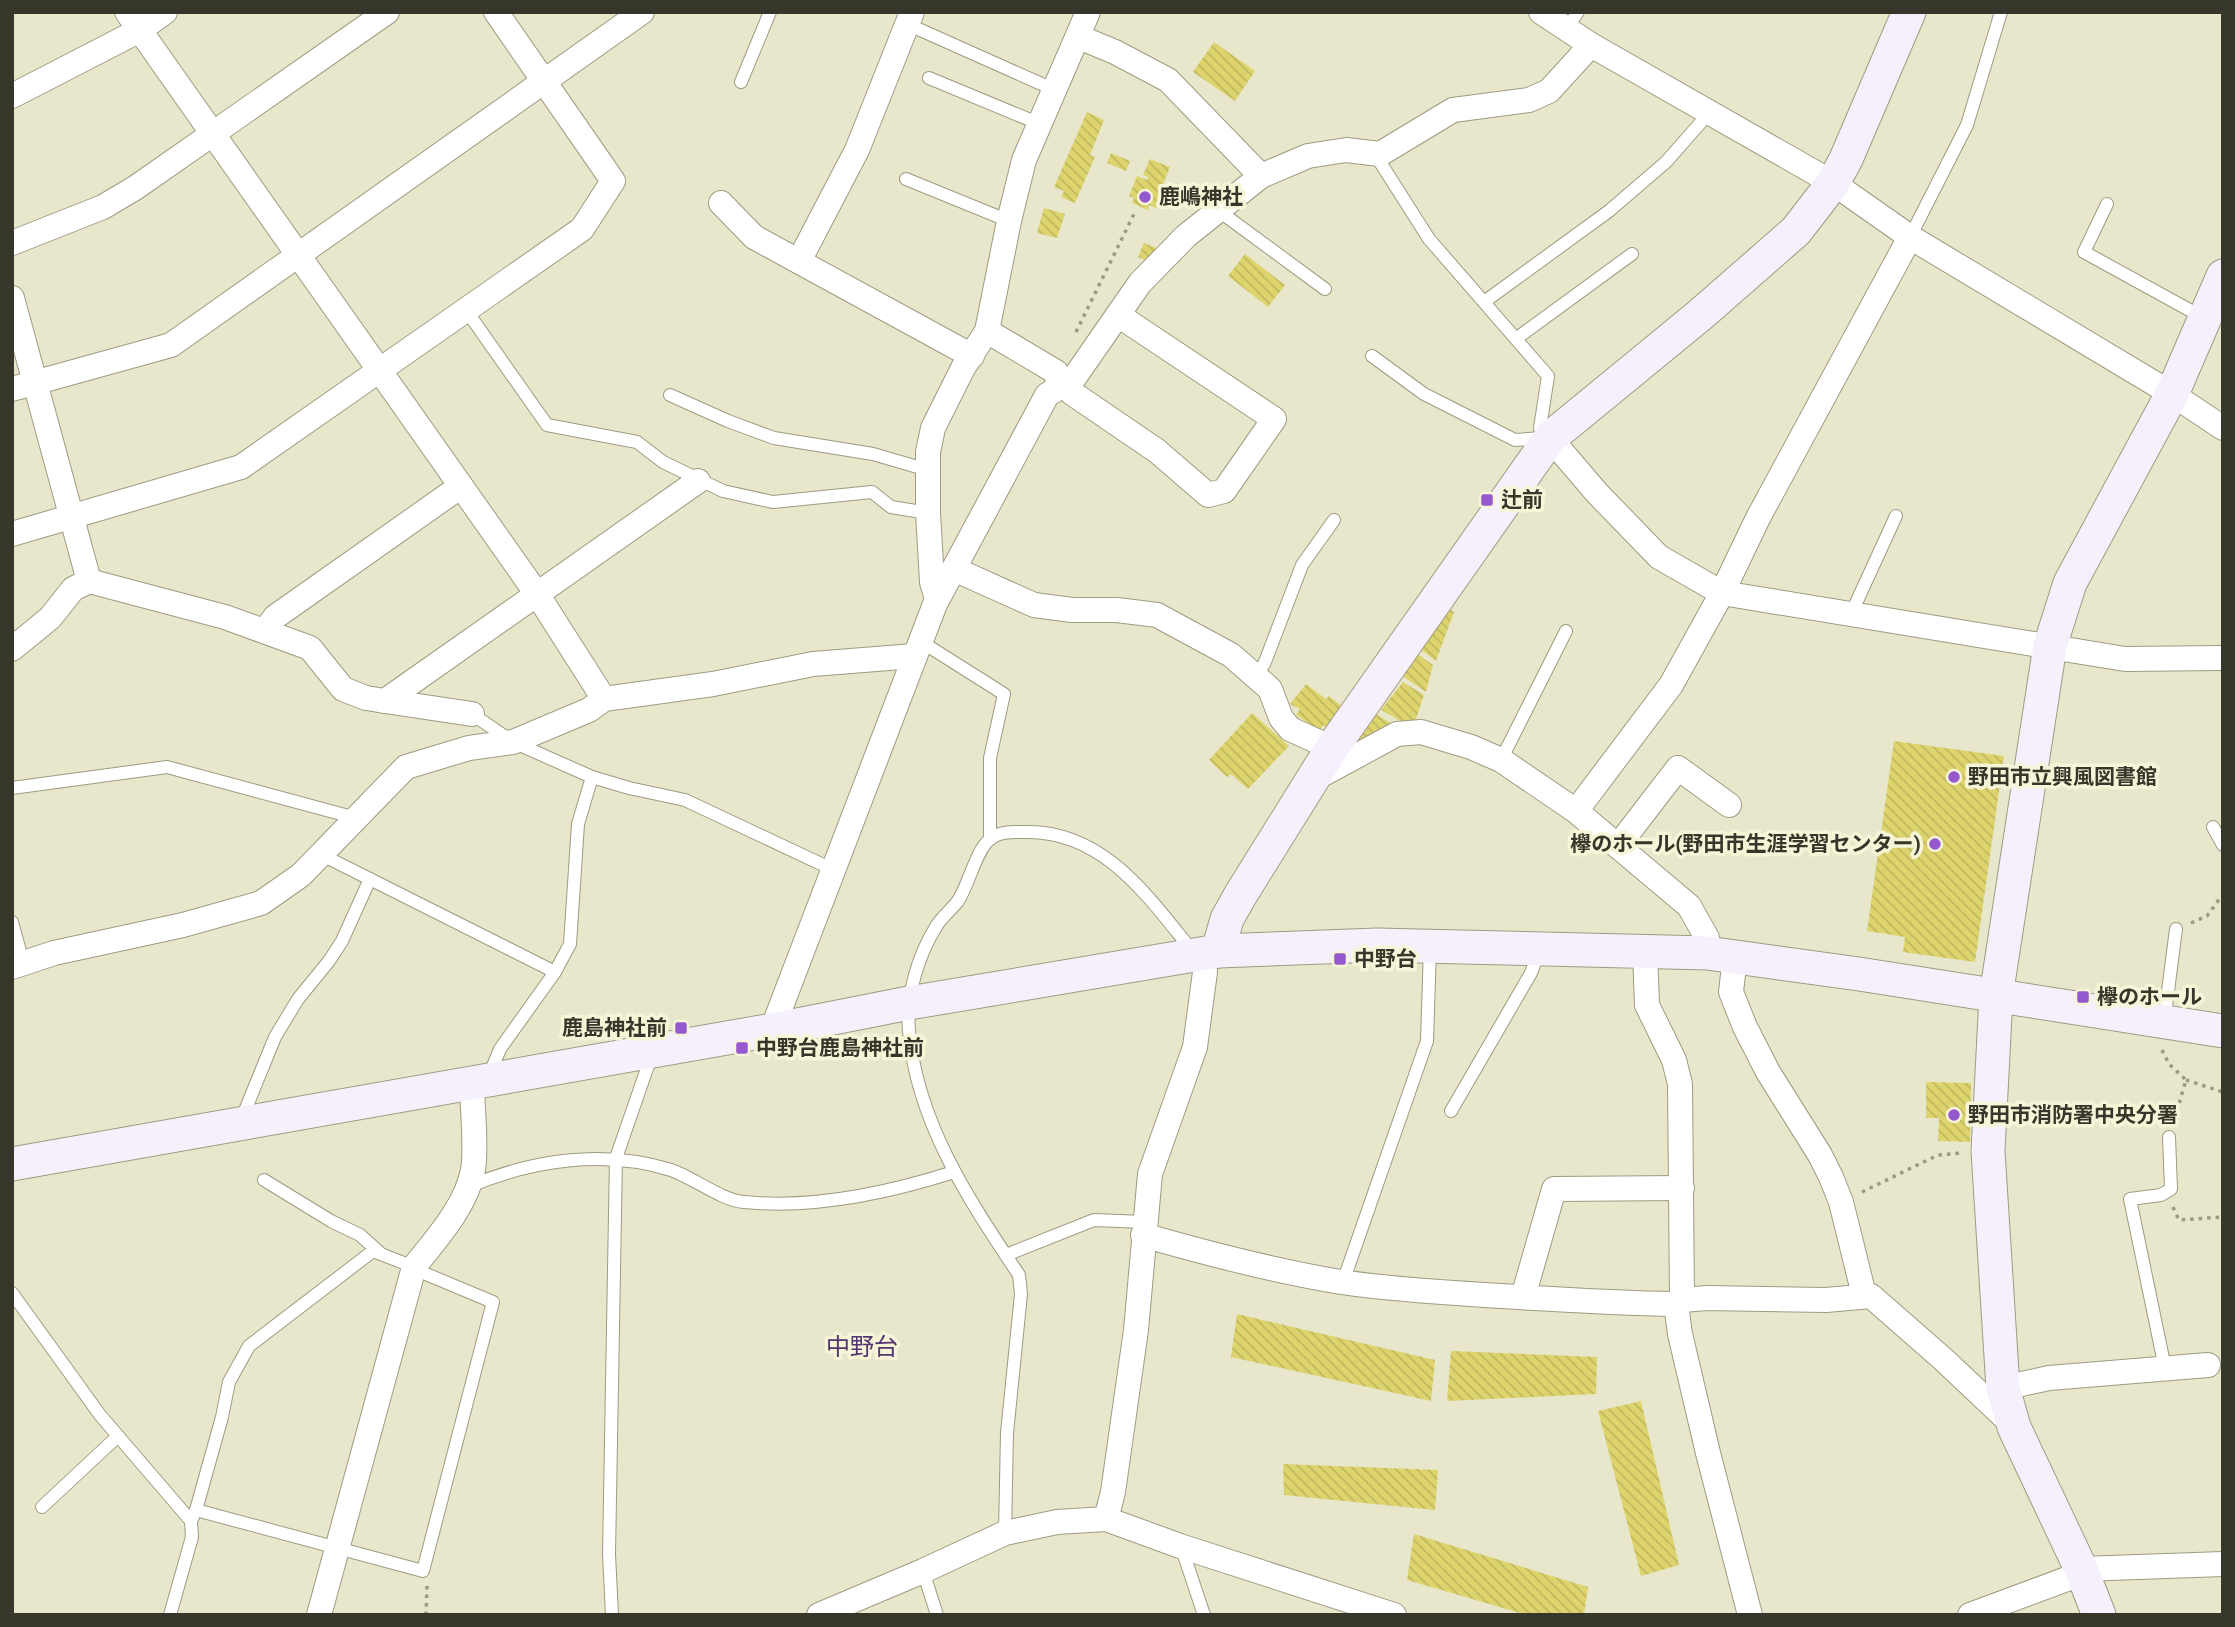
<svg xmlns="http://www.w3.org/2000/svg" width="2235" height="1627" viewBox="0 0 2235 1627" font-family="Roboto,'Noto Sans JP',sans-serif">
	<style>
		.building { fill: url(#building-back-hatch) }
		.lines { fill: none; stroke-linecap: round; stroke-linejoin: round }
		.lane-casing { stroke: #9e9b81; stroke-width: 14 }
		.street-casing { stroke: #9e9b81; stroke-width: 26 }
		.secondary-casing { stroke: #9e9b81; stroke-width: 35 }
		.path { stroke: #9b9a85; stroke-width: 3.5; stroke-dasharray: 3.5 5; stroke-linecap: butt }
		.lane { stroke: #fff; stroke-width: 12 }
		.street { stroke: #fff; stroke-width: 24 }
		.secondary { stroke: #f6f0fc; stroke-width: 33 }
		.poi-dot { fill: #9658ce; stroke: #f7f5d8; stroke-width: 2.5 }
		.labels { text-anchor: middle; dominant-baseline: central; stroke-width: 7; stroke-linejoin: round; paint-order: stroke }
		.poi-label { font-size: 21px; font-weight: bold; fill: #36362a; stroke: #f7f5d8; text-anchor: start }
		.quarter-label { font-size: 24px; fill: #52346e; stroke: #f7f5d8 }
	</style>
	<defs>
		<pattern id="building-back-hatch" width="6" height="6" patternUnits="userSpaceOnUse" patternTransform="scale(1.75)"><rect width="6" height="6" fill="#ded46d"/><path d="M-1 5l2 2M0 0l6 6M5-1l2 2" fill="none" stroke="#bfb75f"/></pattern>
	</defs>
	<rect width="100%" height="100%" fill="#e9e7cb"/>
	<g class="building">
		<polygon points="1214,42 1255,71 1235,101 1193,72"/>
		<polygon points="1087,112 1104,120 1090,155 1095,157 1075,203 1061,197 1064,191 1054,187"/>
		<polygon points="1111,153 1130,161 1126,171 1107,163"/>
		<polygon points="1150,159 1170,167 1163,184 1158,184 1165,187 1157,208 1149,205 1148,210 1132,203 1134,198 1129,196 1137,176 1147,180 1148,177 1143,175"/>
		<polygon points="1044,208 1065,214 1057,238 1037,233"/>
		<polygon points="1144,243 1156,248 1150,262 1138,257"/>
		<polygon points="1245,254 1285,285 1268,307 1228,276"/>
		<polygon points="1448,608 1454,612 1436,661 1420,649"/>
		<polygon points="1416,653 1433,665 1426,692 1401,675"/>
		<polygon points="1403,682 1424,695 1413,728 1381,710"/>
		<polygon points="1306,684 1326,699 1329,696 1343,707 1328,728 1323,725 1320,731 1296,715 1300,709 1290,704"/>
		<polygon points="1252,713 1289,746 1248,789 1231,774 1227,777 1209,760"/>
		<polygon points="1374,713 1397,727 1350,748"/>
		<polygon points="1894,741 2004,756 1975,962 1903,952 1905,937 1867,931"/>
		<polygon points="1926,1082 1971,1083 1970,1142 1938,1141 1939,1118 1926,1118"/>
		<polygon points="1237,1314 1435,1360 1431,1401 1231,1357"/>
		<polygon points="1451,1351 1597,1357 1596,1394 1447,1401"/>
		<polygon points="1641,1401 1679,1565 1641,1576 1598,1411"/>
		<polygon points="1283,1464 1438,1470 1435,1510 1284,1495"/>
		<polygon points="1414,1534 1588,1587 1584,1615 1527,1615 1407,1580"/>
	</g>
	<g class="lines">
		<g class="lane-casing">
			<g id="lane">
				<polyline points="907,24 1055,90"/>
				<polyline points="1566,29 1578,12"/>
				<polyline points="929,78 1040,124"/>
				<polyline points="741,82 770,12"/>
				<polyline points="1380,154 1380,162 1429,239 1548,376 1540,428 1549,436"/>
				<polyline points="906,179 1009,221"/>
				<polyline points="2107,204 2084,252 2204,318"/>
				<polyline points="1219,211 1325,289"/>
				<polyline points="1910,237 1967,125 2001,12"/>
				<polyline points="1484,302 1609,211 1666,162 1710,112"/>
				<polyline points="466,310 547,425 637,442 663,462 723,491 773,502 872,492 891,507 928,513"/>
				<polyline points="1517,338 1632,254"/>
				<polyline points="1372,356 1424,394 1515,440 1543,438"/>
				<polyline points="670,395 728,421 774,438 873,454 928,470"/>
				<polyline points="1851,614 1896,516"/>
				<polyline points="920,641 1004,694 990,758 990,839"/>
				<polyline points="1257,676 1265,662 1302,565 1334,520"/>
				<polyline points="472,714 513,742 592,777 578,824 570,944 555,972 500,1049 489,1076"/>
				<polyline points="1501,760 1566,631"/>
				<polyline points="592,777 629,788 685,800 834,870"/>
				<polyline points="12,788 167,767 356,818"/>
				<polyline points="2213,827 2223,845"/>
				<polyline points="320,854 555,972"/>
				<polyline points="12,922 23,962"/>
				<polyline points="2164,1022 2176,929"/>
				<polyline points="1451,1111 1531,973 1540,949"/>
				<polyline points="242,1118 275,1037 298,999 329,961 342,941 370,879"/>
				<polyline points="264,1180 331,1221 360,1235 380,1253"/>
				<path d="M468,1187C531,1160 604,1149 671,1170C692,1177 723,1201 744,1202C813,1209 888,1193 954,1172"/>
				<polyline points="1006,1255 1094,1220 1144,1222"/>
				<polyline points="1343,1282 1427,1041 1430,947"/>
				<polyline points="12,1293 100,1415 191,1521 196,1510 222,1417 229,1382 249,1346 373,1251 414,1267"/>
				<polyline points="2165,1368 2130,1199 2161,1195 2171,1189 2169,1137"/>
				<polyline points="42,1507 118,1436"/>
				<polyline points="196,1510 423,1571 493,1302 414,1269"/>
				<path d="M1005,1533L1007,1433L1021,1294L1019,1275C969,1200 917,1123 909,1031C906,995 918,955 937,925C943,916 952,909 958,901C969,884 976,851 989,840C999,831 1013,832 1025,832C1104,830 1149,898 1194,953"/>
				<polyline points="1181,1546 1204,1615"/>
				<polyline points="923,1571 937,1615"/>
				<polyline points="170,1615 192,1537 191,1521"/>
				<polyline points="612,1615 609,1554 616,1158 652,1054"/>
			</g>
		</g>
		<g class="street-casing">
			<g id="street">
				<polyline points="127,12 537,594 604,699"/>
				<polyline points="1541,12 1591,45 1833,183 1910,237 2172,394 2223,428"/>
				<polyline points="1079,37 1115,52 1168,80 1261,176"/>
				<polyline points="12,96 140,30 165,12"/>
				<polyline points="721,203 754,237 972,356"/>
				<polyline points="12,243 103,207 135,188 387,12"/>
				<polyline points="799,261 857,150 912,12"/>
				<polyline points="12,298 89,581"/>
				<polyline points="987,331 1056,372 1059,387"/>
				<polyline points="1066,384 1072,393 1157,451 1208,495 1224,491 1274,419 1118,315"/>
				<polyline points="12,389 171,345 642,12"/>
				<polyline points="1550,438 1597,493 1659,557 1722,593 2125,659 2223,658"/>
				<polyline points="12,534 241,467 582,229 613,181 496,12"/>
				<polyline points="954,569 1034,605 1072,610 1117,610 1157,615 1231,655 1270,689 1281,718 1290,729 1332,748"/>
				<polyline points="937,599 932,582 928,513 928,452 933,428 963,368 987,331 1009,221 1024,160 1088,12"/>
				<polyline points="265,631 275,617 461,486"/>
				<polyline points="12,649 50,618 73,589 89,581 225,617 310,648 343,689 366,698 385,701 698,481"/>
				<polyline points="385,701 472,714"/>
				<polyline points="1314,779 1397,734 1421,732 1471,747 1501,760 1576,811 1689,906 1707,938 1707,953"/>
				<polyline points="1576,811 1671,685 1722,593 1758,518 1910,237"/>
				<polyline points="1618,846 1678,768 1729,805"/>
				<polyline points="1645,952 1647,1005 1674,1060 1680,1084 1682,1300"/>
				<polyline points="1735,957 1731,992 1745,1027 1768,1072 1820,1155 1831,1177 1841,1202 1864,1295"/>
				<polyline points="12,967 54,953 183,925 261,903 301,875 406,767 469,748 513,742 589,710 604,699 713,684 813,664 914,656"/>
				<polyline points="772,1030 935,604 1047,395 1074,378 1140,283 1186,236 1261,176 1308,156 1346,150 1380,154 1453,110 1529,100 1549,91 1591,45"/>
				<path d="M1143,1235C1209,1254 1274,1271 1341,1282C1388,1289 1436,1292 1484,1295C1548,1299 1612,1303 1676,1304L1682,1300L1707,1298L1826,1300L1871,1296L1943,1359L2014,1426"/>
				<polyline points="1523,1297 1554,1189 1682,1188"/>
				<polyline points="1676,1304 1680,1334 1708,1453 1750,1615"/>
				<polyline points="2003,1388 2049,1378 2208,1365"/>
				<polyline points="1106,1519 1113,1492 1136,1330 1150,1174 1195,1047 1205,972 1203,952"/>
				<polyline points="2081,1569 2223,1564"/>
				<path d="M319,1615L414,1267C436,1239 466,1207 473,1170C477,1147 472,1107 472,1083"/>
				<polyline points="819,1615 923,1571 1005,1533 1057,1522 1106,1519 1180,1546 1394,1615"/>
				<polyline points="1970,1615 2083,1573"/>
			</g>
		</g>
		<g class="secondary-casing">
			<g id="secondary">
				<polyline points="1218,951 1227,919 1241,894 1332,748 1550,438 1700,315 1796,231 1833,183 1846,159 1909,12"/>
				<polyline points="12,1164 772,1030 909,1003 1218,951 1377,945 1707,953 1859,974 2223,1031"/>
				<polyline points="2099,1615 2081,1569 2014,1427 2003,1388 1988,1151 1996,996 2050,646 2070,583 2172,394 2223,276"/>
			</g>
		</g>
		<g class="path">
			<polyline points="1076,332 1136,210"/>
			<polyline points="2191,923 2207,916 2223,894"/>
			<polyline points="2162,1050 2169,1064 2186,1080 2174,1121"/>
			<polyline points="2186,1080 2223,1092"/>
			<polyline points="1862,1192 1938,1155 1961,1153"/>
			<polyline points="2173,1207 2179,1220 2223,1217"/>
			<polyline points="426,1615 427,1585"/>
		</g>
		<use href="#lane" class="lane"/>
		<use href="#street" class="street"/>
		<use href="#secondary" class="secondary"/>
	</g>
	<g class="poi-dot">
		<circle cx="1145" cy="197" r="7"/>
		<rect x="1480" y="493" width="14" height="14" rx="3.5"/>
		<circle cx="1954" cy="777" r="7"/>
		<circle cx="1935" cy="844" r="7"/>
		<rect x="1333" y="952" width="14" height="14" rx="3.5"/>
		<rect x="2076" y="990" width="14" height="14" rx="3.5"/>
		<rect x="674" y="1021" width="14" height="14" rx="3.5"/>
		<rect x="735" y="1041" width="14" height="14" rx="3.5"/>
		<circle cx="1954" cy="1115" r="7"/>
	</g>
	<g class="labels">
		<g class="poi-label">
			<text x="1159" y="197">鹿嶋神社</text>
			<text x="1501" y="500">辻前</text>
			<text x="1968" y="777">野田市立興風図書館</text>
			<text x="1921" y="844" text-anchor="end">欅のホール(野田市生涯学習センター)</text>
			<text x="1354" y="959">中野台</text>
			<text x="2097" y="997">欅のホール</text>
			<text x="667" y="1028" text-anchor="end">鹿島神社前</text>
			<text x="756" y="1048">中野台鹿島神社前</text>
			<text x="1968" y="1115">野田市消防署中央分署</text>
		</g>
		<g class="quarter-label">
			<text x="862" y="1347">中野台</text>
		</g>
	</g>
	<rect width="2235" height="1627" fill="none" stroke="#36362a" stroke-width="28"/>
</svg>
